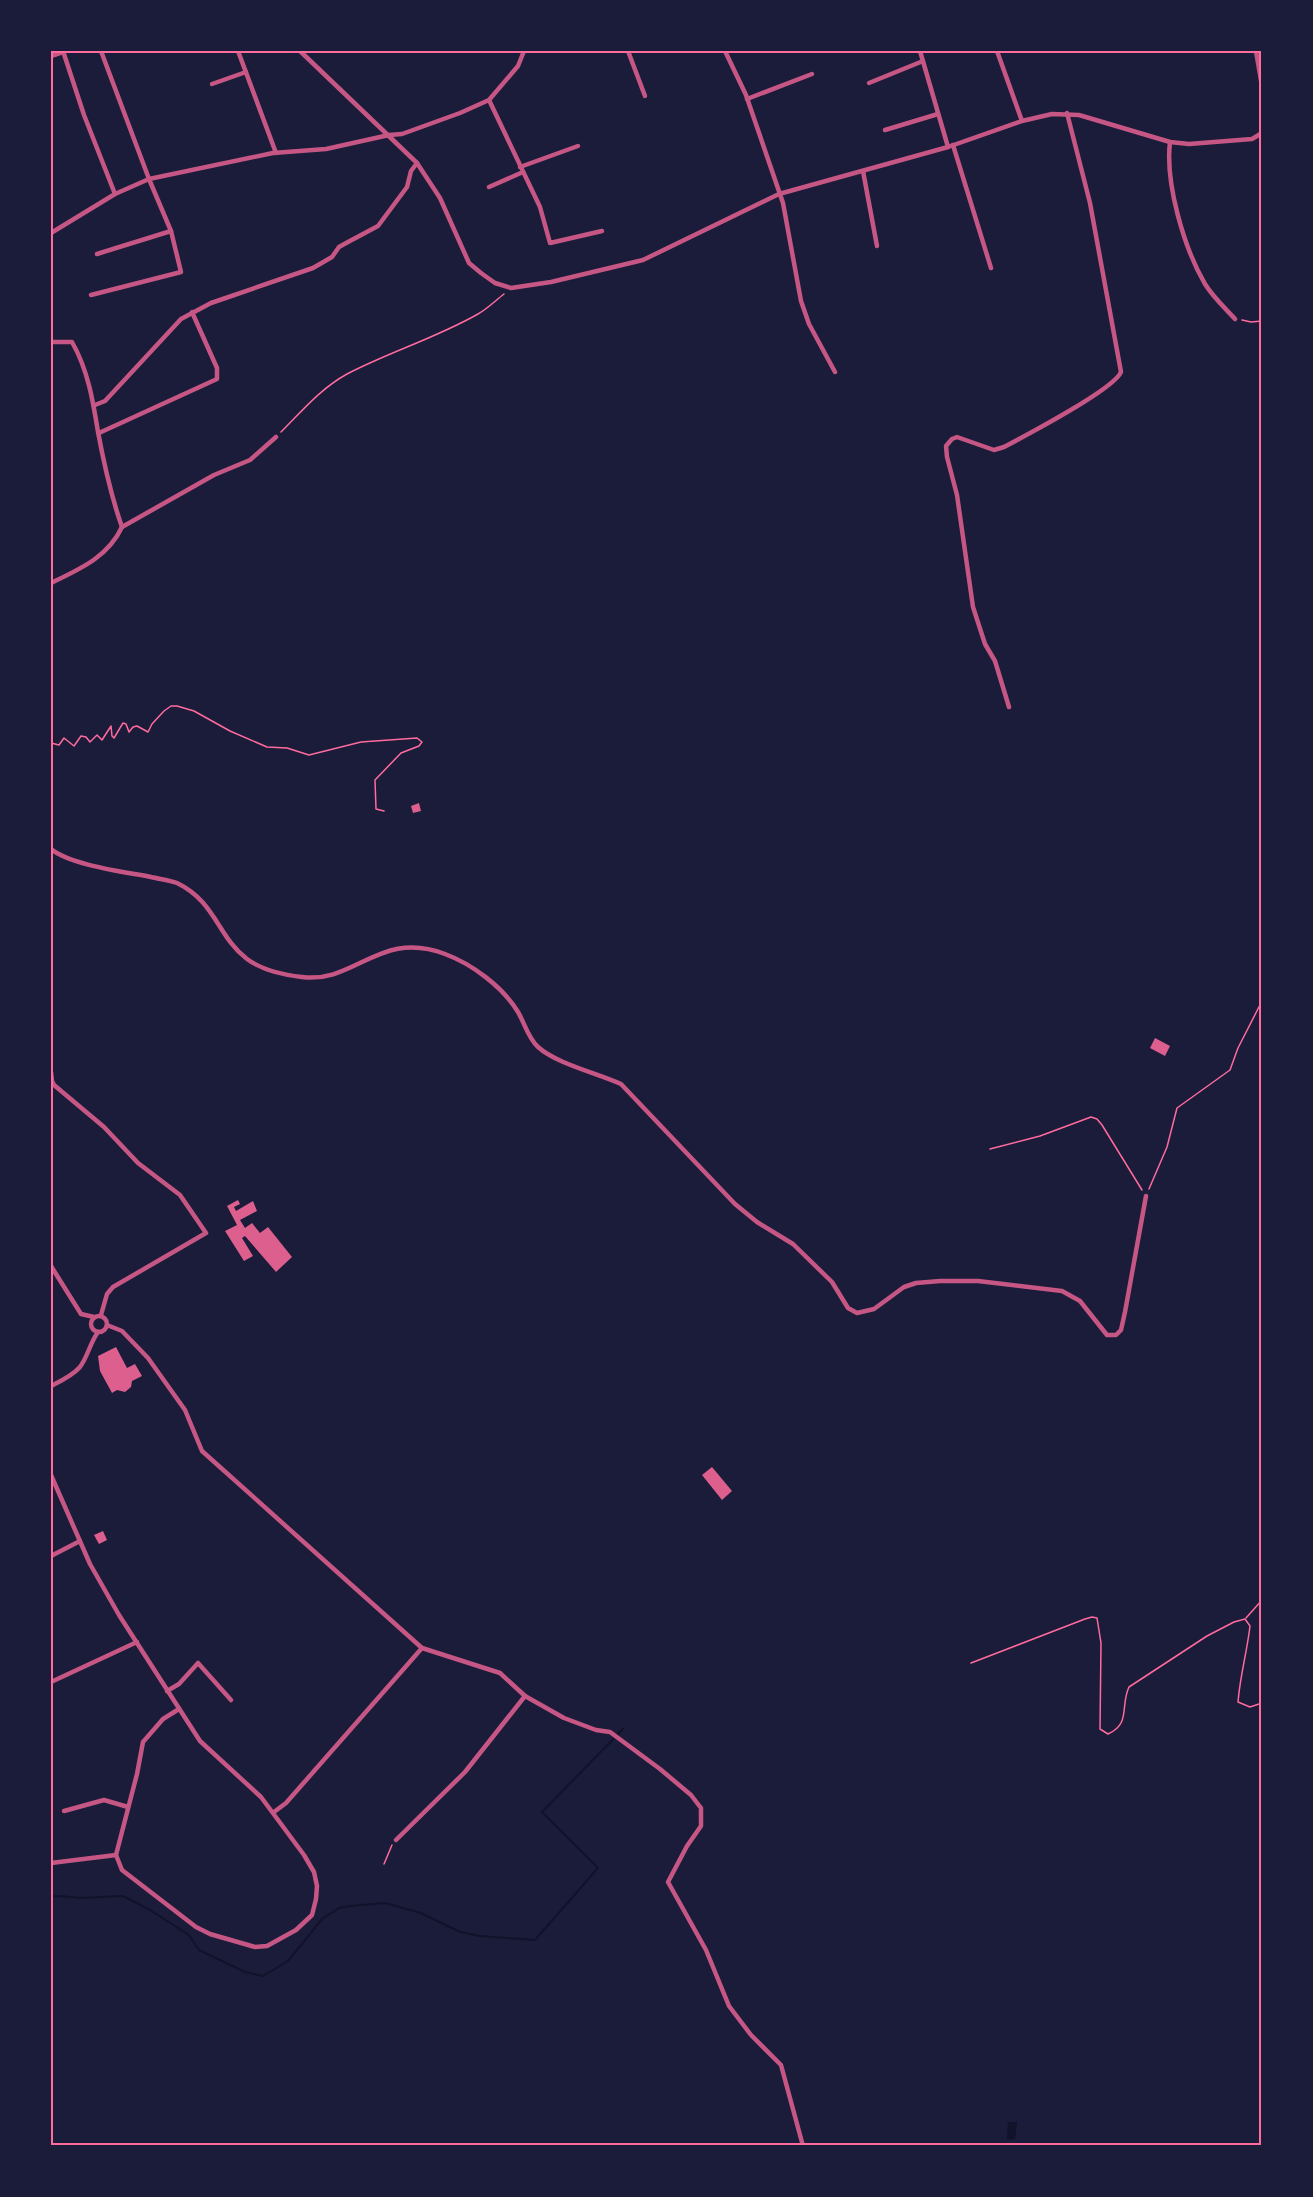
<svg xmlns="http://www.w3.org/2000/svg" width="1313" height="2197" viewBox="0 0 1313 2197" font-family="Inter,sans-serif">
	<style>
		.water { fill: #12122b }
		.lines { fill: none; stroke-linecap: round; stroke-linejoin: round }
		.stream { stroke: #12122b; stroke-width: 2 }
		.building { fill: #dd5f8e }
		.path { stroke: #ff6b9d; stroke-width: 1.5 }
		.minor { stroke: #c65784; stroke-width: 4.5 }
		.neatline { fill: none; stroke: #ff6b9d; stroke-width: 2 }
	</style>
	<rect width="100%" height="100%" fill="#1b1b3a"/>
	<polygon class="water" points="1008,2122 1017,2122 1015,2139 1007,2140"/>
	<g class="lines">
		<polyline class="stream" points="51,1897 58,1896 82,1898 123,1896 150,1910 189,1935 199,1950 245,1972 263,1976 288,1961 322,1919 339,1908 350,1906 385,1903 421,1913 460,1932 480,1936 535,1940 598,1868 542,1812 624,1728"/>
	</g>
	<g class="building">
		<polygon points="419,803 421,811 413,813 411,806"/>
		<polygon points="1155,1038 1170,1046 1165,1056 1150,1048"/>
		<polygon points="238,1200 240,1204 234,1207 236,1211 253,1201 257,1211 240,1220 245,1228 252,1223 260,1233 268,1227 292,1257 276,1272 245,1236 242,1238 253,1256 244,1261 225,1231 237,1225 227,1206"/>
		<polygon points="116,1347 127,1368 135,1364 142,1376 132,1381 131,1387 125,1392 117,1390 112,1393 100,1371 98,1356"/>
		<polygon points="712,1467 732,1491 722,1500 702,1475"/>
		<polygon points="103,1531 107,1540 99,1544 94,1535"/>
	</g>
	<g class="lines">
		<g class="path">
			<polyline points="1242,320 1251,322 1262,321"/>
			<path d="M281,432C302,411 320,389 347,374C389,352 436,338 478,314C487,309 495,301 504,294"/>
			<polyline points="51,743 59,745 64,738 74,746 81,736 86,737 90,742 97,735 102,740 111,726 112,736 114,738 123,723 126,724 129,732 133,727 137,726 148,732 152,724 164,711 171,706 177,706 194,711 230,731 267,747 287,748 309,755 361,742 417,738 422,742 419,746 401,753 375,780 376,809 384,811"/>
			<polyline points="990,1149 1040,1136 1091,1117 1097,1119 1102,1125 1142,1190"/>
			<polyline points="1149,1189 1167,1147 1177,1108 1230,1070 1238,1048 1262,1001"/>
			<polyline points="1246,1618 1262,1600"/>
			<path d="M971,1663L1085,1619L1092,1617L1097,1618L1101,1643L1100,1729L1108,1734C1131,1724 1120,1706 1129,1687L1207,1636L1234,1622L1245,1619L1250,1626C1247,1652 1240,1676 1238,1702L1250,1707L1262,1703"/>
			<polyline points="384,1864 392,1845"/>
		</g>
		<g class="minor">
			<polyline points="63,51 84,115 115,194"/>
			<polyline points="238,51 276,153"/>
			<polyline points="300,51 417,163 440,198 469,263 481,273 495,283 511,288 551,282 643,260 779,194 948,147 1022,121 1052,114 1079,115 1170,142 1189,144 1252,139 1262,133"/>
			<polyline points="628,51 645,96"/>
			<polyline points="725,51 746,95 783,203 801,301 809,324 835,372"/>
			<polyline points="920,51 948,147"/>
			<polyline points="997,51 1022,121"/>
			<polyline points="1256,51 1262,86"/>
			<polyline points="51,56 63,52"/>
			<polyline points="869,83 923,61"/>
			<polyline points="212,84 246,72"/>
			<polyline points="747,99 812,74"/>
			<polyline points="489,100 540,207 550,243 602,231"/>
			<polyline points="885,130 938,114"/>
			<path d="M1170,142C1165,183 1184,248 1205,284C1213,297 1225,308 1235,319"/>
			<polyline points="953,145 991,268"/>
			<polyline points="520,167 578,146"/>
			<polyline points="863,171 877,246"/>
			<polyline points="489,187 523,172"/>
			<polyline points="51,233 115,194 149,179 273,153 326,149 389,135 402,134 460,113 489,100 518,66 524,51"/>
			<polyline points="97,254 171,231 149,179 101,51"/>
			<polyline points="91,295 181,272 171,231"/>
			<path d="M51,342H72C88,370 93,401 98,432C104,464 111,496 122,527"/>
			<polyline points="95,405 105,401 181,319 211,303 313,268 332,257 339,247 348,242 378,226 407,187 411,171 417,163"/>
			<polyline points="99,433 217,379 217,368 192,312"/>
			<polyline points="122,527 214,475 250,460 276,437"/>
			<path d="M51,583C80,569 108,557 122,527"/>
			<path d="M1009,707L995,661L985,644L973,607L957,495L947,457L946,446L952,439L957,437L994,450L1004,447C1025,436 1114,389 1121,372L1090,203L1067,113"/>
			<path d="M51,849C70,865 125,872 151,877C159,879 169,880 177,883C216,902 217,936 247,959C262,970 284,975 302,977C355,984 380,929 445,954C472,964 503,987 518,1012C525,1024 528,1038 538,1047C557,1064 597,1073 621,1084L735,1204L757,1222L793,1244L832,1282L848,1308L857,1313L874,1309L904,1287L916,1283L940,1281H978L1062,1291L1080,1301L1107,1335H1116L1121,1330L1125,1312L1146,1196"/>
			<polyline points="51,1072 52,1081 54,1085 104,1127 138,1163 180,1195 206,1233 113,1287 107,1294 101,1315"/>
			<polyline points="51,1266 81,1314 94,1317"/>
			<circle cx="99" cy="1324" r="8"/>
			<polyline points="107,1325 122,1331 148,1358 185,1410 202,1451 422,1648 500,1673 525,1696 564,1718 596,1730 610,1732 660,1769 691,1795 701,1808 701,1826 687,1846 668,1882 706,1950 729,2006 751,2035 781,2065 803,2146"/>
			<path d="M51,1386C61,1381 72,1376 80,1367C88,1356 90,1343 98,1332"/>
			<polyline points="51,1475 90,1564 119,1615 200,1741 261,1797 304,1855 314,1872 317,1886 316,1899 312,1915 296,1930 267,1946 255,1947 210,1934 196,1927 122,1870 116,1855 137,1774 143,1742 163,1719 179,1709"/>
			<polyline points="51,1556 80,1541"/>
			<polyline points="51,1682 137,1642"/>
			<polyline points="167,1691 179,1684 198,1663 231,1700"/>
			<polyline points="64,1811 104,1800 128,1807"/>
			<polyline points="274,1812 286,1803 422,1648"/>
			<polyline points="396,1840 465,1772 525,1696"/>
			<polyline points="51,1863 116,1855"/>
		</g>
	</g>
	<rect width="1313" height="2197" fill="none" stroke="#1b1b3a" stroke-width="105"/>
	<rect x="52" y="52" width="1208" height="2092" class="neatline"/>
</svg>
